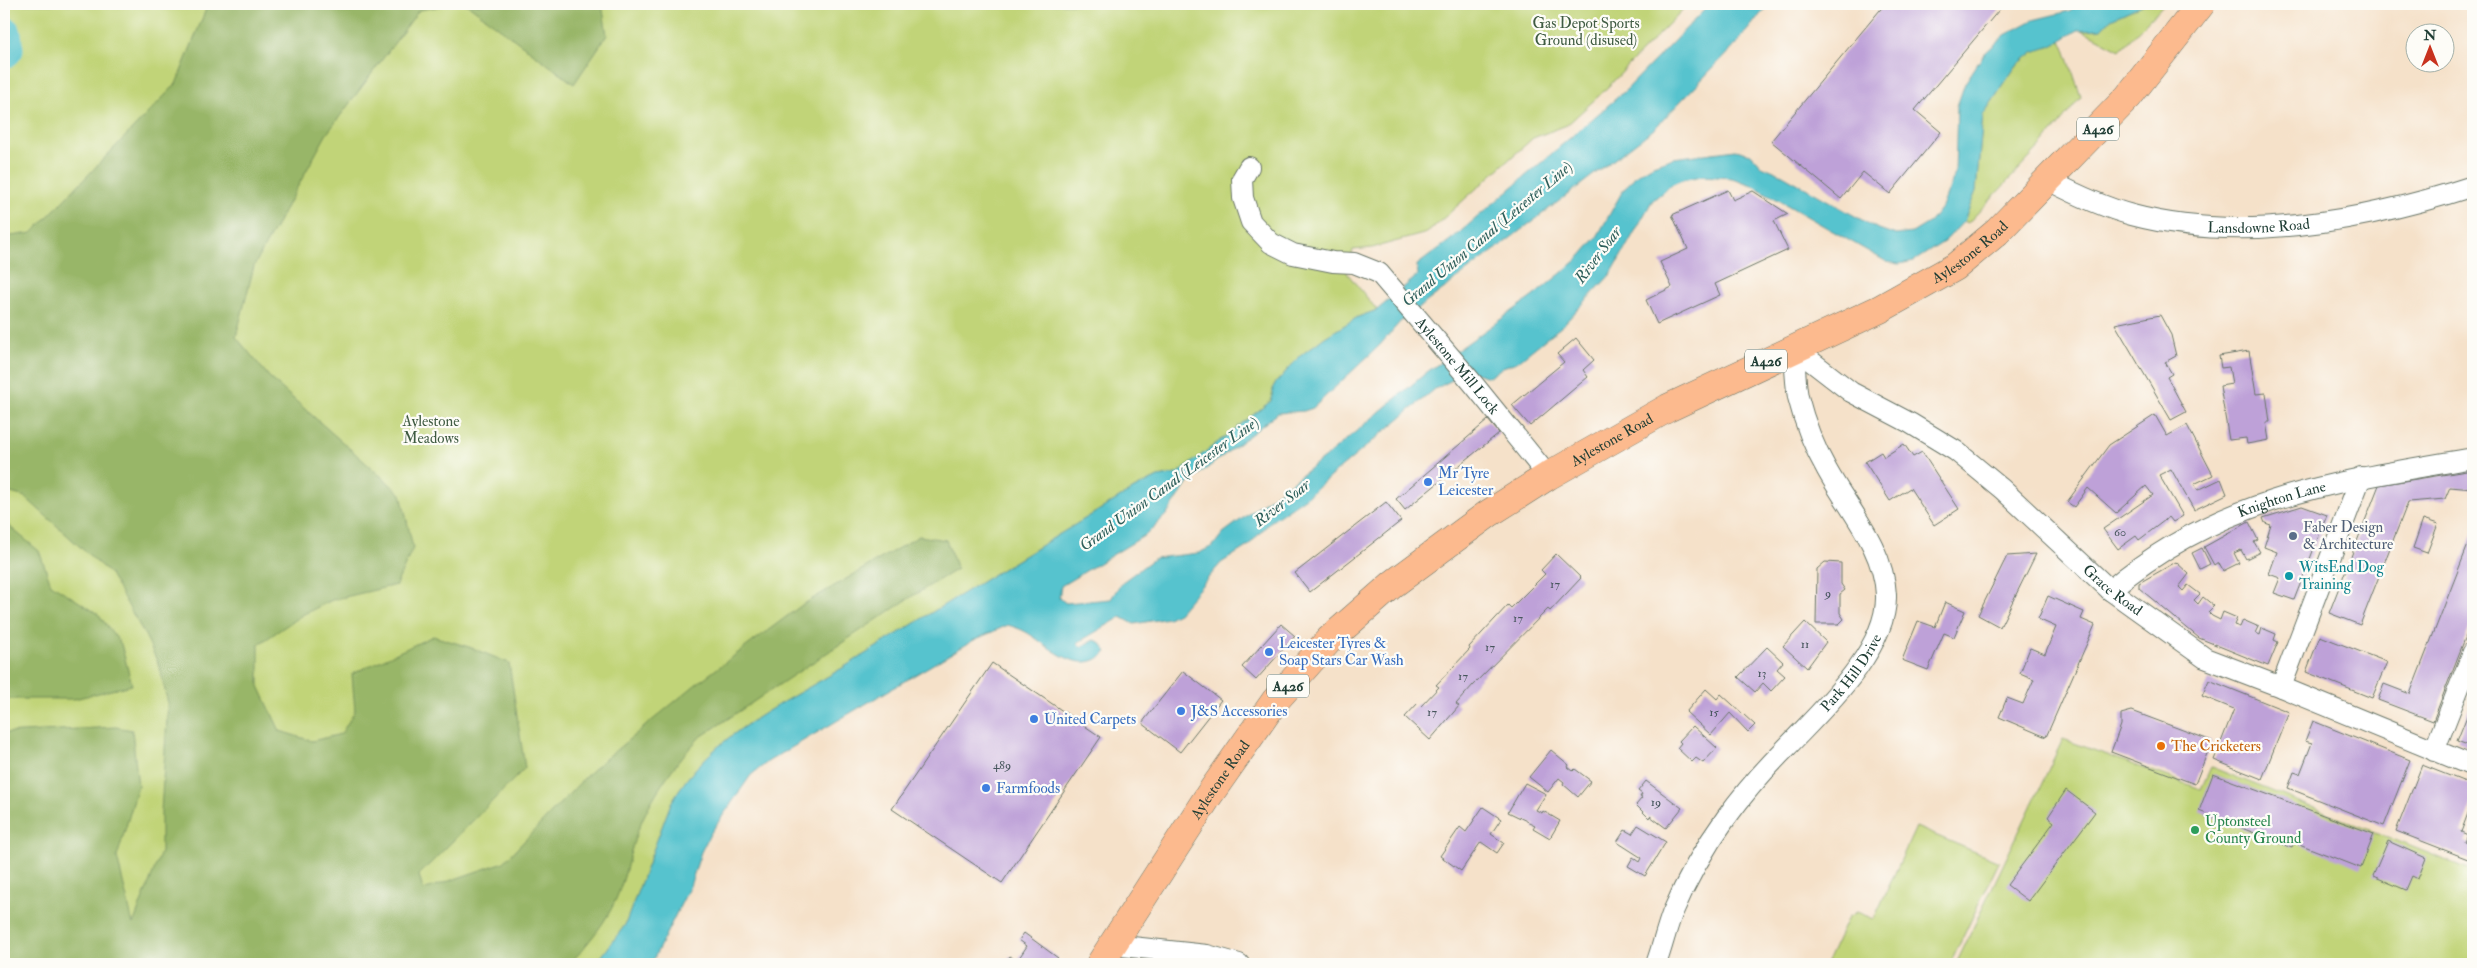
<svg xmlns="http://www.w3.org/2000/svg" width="2477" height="968" viewBox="0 0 2477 968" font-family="'IM FELL Double Pica',serif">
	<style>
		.green { fill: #c1d478; stroke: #708856 }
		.forest { fill: #98b668; stroke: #5c7a4e }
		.water { fill: #56c3ce; stroke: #3a8081 }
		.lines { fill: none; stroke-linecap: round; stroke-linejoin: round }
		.river { stroke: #56c3ce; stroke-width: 35 }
		.building { fill: #bea1d8 }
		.minor-casing { stroke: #6a7668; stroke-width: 22 }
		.primary-casing { stroke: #6a7668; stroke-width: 29 }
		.minor { stroke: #fff; stroke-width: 20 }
		.primary { stroke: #fcba8e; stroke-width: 28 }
		.shop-dot { fill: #3f7fe0; stroke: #fdfcf7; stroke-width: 2 }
		.service-dot { fill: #5c6f8a; stroke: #fdfcf7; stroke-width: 2 }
		.culture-dot { fill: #0f9aa8; stroke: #fdfcf7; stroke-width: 2 }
		.food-dot { fill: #e8710a; stroke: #fdfcf7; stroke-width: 2 }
		.leisure-dot { fill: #2e9e5b; stroke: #fdfcf7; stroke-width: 2 }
		.labels { text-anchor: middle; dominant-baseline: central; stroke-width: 4.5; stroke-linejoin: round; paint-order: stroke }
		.number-label { font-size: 12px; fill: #47565d }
		.shield { fill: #fdfcf7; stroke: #62766e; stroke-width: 1 }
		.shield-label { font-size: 14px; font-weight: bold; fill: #1f3d34 }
		.park-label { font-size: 15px; fill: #3f5b42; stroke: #fdfcf7 }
		.street-label { font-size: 15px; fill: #1f3d34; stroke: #fdfcf7 }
		.shop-label { font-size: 15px; fill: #366cbe; stroke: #fdfcf7; text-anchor: start }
		.service-label { font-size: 15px; fill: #4e5e75; stroke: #fdfcf7; text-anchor: start }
		.culture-label { font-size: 15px; fill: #0d838f; stroke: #fdfcf7; text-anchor: start }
		.food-label { font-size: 15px; fill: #c56008; stroke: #fdfcf7; text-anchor: start }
		.leisure-label { font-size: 15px; fill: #27864d; stroke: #fdfcf7; text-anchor: start }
		.water-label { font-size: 16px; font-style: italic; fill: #2d5e5a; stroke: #fdfcf7 }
	</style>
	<rect width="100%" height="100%" fill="#fdfcf7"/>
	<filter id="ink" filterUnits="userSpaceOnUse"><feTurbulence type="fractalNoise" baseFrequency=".02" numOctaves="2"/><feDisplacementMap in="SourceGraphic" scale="10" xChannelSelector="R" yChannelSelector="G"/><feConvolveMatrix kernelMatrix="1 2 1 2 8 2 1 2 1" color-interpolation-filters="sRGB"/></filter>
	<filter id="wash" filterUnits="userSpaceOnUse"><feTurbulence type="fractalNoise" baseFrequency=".0096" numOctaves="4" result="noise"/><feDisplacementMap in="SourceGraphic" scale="20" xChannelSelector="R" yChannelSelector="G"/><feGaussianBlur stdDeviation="1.12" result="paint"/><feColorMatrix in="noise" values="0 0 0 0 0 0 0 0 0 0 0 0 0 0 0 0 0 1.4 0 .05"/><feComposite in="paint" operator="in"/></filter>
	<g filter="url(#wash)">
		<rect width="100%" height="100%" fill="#f5e1c9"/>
		<g class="green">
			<path d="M4,4H1688L1603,92L1567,125L1533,138L1427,233L1372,248L1353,250L1347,273L1377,310L1358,317L1325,337L1300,356L1274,385L1271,401L1177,474L1158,477L1134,489C1040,546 946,603 854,661C788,702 711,732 671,803L625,925L596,964H4Z"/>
			<polygon points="2144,4 2164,4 2120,50 2082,30 2102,29 2111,19"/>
			<polygon points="2060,41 2064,46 2081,97 2044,143 1968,223 1964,221 1976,191 1983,115 2016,66 2033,52"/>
			<polygon points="2063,739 2201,789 2211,767 2473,871 2473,964 1956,964"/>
			<polygon points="1916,827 1999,862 1950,964 1826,964 1848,917 1857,912 1874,919"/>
		</g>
		<g class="forest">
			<path d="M208,4H452L419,10L326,135L254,266L236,337L271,379L401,494L413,548L396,585L332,600L302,615L259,644V686L280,731L312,741L341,734L355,711L352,674L433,636L469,647L509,663L525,768L419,875L423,890L504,862L592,770L695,685L802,605L919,536L946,540L957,569L914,595L699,738C674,764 651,796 638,830C629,852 626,877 616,899C606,923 587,944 570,964H4V733L116,727L132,730L138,786L117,857L133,924L161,852V812L168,703L159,665L145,635L110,574L25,497L4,491V237L32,233L176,84Z"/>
			<polygon points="467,4 602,4 607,35 574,84"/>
			<polygon points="4,522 39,551 51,584 98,614 121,644 132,685 74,699 4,699"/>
		</g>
		<path class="water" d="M1710,4H1769L1736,44L1654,129L1400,322L1379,346L1313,408L1304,411L1278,413L1188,483L1168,513L1147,534L1061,586L1059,598L1066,603L1111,599L1121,583L1155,558L1199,553L1213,546L1223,533L1328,455L1427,372L1532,297L1576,261L1597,237L1622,192L1636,175L1653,165L1673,158L1736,150L1751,154L1762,166L1781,174L1876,228L1896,235L1912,233L1930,222L1943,205L1955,173L1957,106L1965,83L1984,54L2005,35L2033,20L2069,11L2081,4H2144L2111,19L2102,29L2078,30L2052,46L2033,52L2016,66L1983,115L1976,191L1964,221L1945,241L1914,261L1899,264L1887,262L1752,185L1732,178L1702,176L1682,180L1671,185L1652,201L1611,274L1562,326L1517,362L1503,367L1489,377L1469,371L1435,389L1306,497L1270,522L1248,546L1221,563L1178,613L1168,618L1134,624L1121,617L1077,643L1081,647L1094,640L1100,642L1107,652C1079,678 1051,647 1026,632C1021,629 1014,627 1008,625L974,640L769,761L751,775L710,834L701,852L690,886L651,964H596L625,925L671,803C711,732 788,702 854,661C946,603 1040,546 1134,489L1158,477L1177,474L1271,401L1274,385L1300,356L1325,337L1358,317L1377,310L1418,275L1417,265L1453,238L1626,90Z"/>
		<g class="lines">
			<polyline class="river" points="4,34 6,49 4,51"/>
		</g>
		<g id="blocks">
			<g class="building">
				<polygon points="1885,4 2004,4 1915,110 1941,132 1890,194 1863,172 1841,199 1771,141"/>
				<polygon points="1728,190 1733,200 1753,191 1788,214 1774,221 1788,250 1715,284 1720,295 1657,324 1646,300 1672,287 1660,262 1688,249 1672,215"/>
				<polygon points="2160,315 2171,335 2176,356 2165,362 2172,374 2167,377 2186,412 2171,420 2115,324"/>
				<polygon points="1576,338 1594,360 1583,370 1588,377 1530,426 1512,405 1564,362 1557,354"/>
				<polygon points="2249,351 2256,394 2266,393 2270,422 2266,422 2269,440 2247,444 2246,438 2229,440 2220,386 2232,384 2229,367 2221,368 2219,356"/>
				<polygon points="2155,415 2167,436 2187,425 2213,475 2194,484 2198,490 2221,479 2227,494 2194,510 2171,469 2159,475 2183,516 2173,522 2169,517 2139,540 2136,536 2118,549 2103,529 2153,495 2146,486 2116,513 2088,488 2074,507 2067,502 2109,445"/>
				<polygon points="1488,420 1499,433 1405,510 1396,499"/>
				<polygon points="1904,444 1913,457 1922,452 1959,509 1934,525 1910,488 1890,501 1865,462 1881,452 1884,457"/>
				<polygon points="2473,470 2473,489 2450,487 2445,499 2408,502 2360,625 2329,613 2379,485"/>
				<polygon points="1386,502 1401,521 1310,592 1295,573"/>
				<polygon points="2302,506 2327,515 2294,600 2274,593 2280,578 2269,574 2277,552 2264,547 2271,525 2265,523 2263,518"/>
				<polygon points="2423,519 2438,524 2427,553 2413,548"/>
				<polygon points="2249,522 2258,540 2254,542 2260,552 2246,559 2241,550 2234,553 2239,563 2223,571 2218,562 2214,565 2204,547"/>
				<polygon points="2473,532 2473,618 2433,721 2378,700 2384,684 2410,694"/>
				<polygon points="2202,548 2210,564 2200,569 2192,553"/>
				<polygon points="1556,554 1581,578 1550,611 1548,609 1473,685 1456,704 1459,706 1430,740 1405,717 1418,703 1421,706 1439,687 1436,685 1470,649 1469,647 1508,605 1511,608 1545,574 1541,570"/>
				<polygon points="2036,554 2000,627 1978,615 2007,556"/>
				<polygon points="1825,562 1841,563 1841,584 1845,590 1840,594 1840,613 1844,619 1839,624 1816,624 1817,569"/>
				<polygon points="2176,562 2189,574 2179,587 2183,591 2188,585 2200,594 2194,600 2198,604 2203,597 2214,606 2208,612 2212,616 2220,620 2223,612 2237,618 2234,625 2240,627 2243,620 2259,627 2256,633 2260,635 2262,628 2276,634 2274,640 2278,642 2268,666 2199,638 2139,588 2139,583"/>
				<polygon points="2048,596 2084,612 2081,619 2095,625 2046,737 1999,717 2007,698 2023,704 2034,679 2020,673 2030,648 2045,654 2056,627 2038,619"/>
				<polygon points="1945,602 1965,611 1954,637 1944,633 1928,670 1902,660 1918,621 1935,627"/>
				<polygon points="1805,622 1826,642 1807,668 1783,646"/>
				<polygon points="1281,624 1295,636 1256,680 1242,667"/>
				<polygon points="2320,636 2387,662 2372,698 2306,672"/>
				<polygon points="1767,647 1783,662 1777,669 1785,676 1771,691 1763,683 1755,692 1738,677"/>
				<polygon points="992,663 1101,737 1002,883 892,809"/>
				<polygon points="1183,671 1221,700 1180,752 1142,723"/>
				<polygon points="2209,680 2289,712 2262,779 2214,760 2234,709 2202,696"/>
				<polygon points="1706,689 1717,699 1721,694 1755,725 1748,732 1730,713 1711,735 1686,712"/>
				<polygon points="2473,701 2473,747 2457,741"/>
				<polygon points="2132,711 2212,741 2195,784 2111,752 2121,725 2121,714"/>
				<polygon points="2313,721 2410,760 2384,826 2288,788 2294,772 2300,774 2312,743 2305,741"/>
				<polygon points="1693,726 1717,748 1703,763 1696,758 1692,762 1677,748 1681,743 1679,741"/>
				<polygon points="1551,750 1569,765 1568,767 1573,771 1575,769 1591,781 1578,797 1563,784 1564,782 1559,778 1548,792 1529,777"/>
				<polygon points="2422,765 2473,785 2473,800 2461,832 2468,835 2465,842 2473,845 2473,861 2396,831"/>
				<polygon points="2213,774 2374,834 2361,868 2294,842 2292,848 2199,811"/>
				<polygon points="1646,781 1682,808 1666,828 1650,816 1649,818 1636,805 1642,798 1640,797 1642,794 1638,791"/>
				<polygon points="1525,783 1546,794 1536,810 1542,813 1543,811 1560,821 1550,838 1533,828 1535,825 1508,812"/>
				<polygon points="2066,790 2095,812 2028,901 2007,885 2054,822 2048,817"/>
				<polygon points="1483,807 1501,819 1491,834 1504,843 1497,853 1481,842 1461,871 1440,856 1460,827 1466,832"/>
				<polygon points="1638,825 1666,842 1645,876 1628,866 1633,857 1640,862 1642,858 1617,842 1625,830 1632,834"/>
				<polygon points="2388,841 2426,858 2418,879 2412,876 2406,890 2373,876"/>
				<polygon points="1024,933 1058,958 1054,964 1004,964 1010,956 1017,961 1027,946 1019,940"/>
			</g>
		</g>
	</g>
	<g filter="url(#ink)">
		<use href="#blocks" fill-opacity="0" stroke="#6a7668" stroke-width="1"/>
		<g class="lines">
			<g class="minor-casing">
				<g id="minor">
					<path id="s1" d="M1249,167L1242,179L1243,198L1251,222L1271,243L1293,254L1333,262L1354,263L1379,273L1471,381L1548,476"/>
					<path id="s2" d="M2048,180C2075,194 2102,207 2132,215C2241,244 2368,220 2473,186"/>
					<path id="s3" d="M1794,348L1851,392L1910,423L1956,451L2002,489L2110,590L2205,658L2281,687L2473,766"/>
					<path id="s4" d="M2110,590C2219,497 2338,481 2473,458"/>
					<polyline points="2281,687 2361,477"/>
					<polyline points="2434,751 2473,652"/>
					<polyline points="1113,945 1207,955 1239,964"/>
					<path id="s5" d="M1656,964C1662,948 1666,930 1672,914C1686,881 1705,847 1726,818C1744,793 1765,769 1787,747C1821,711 1888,650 1886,595C1884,548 1849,510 1827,470C1815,449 1804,421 1798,397C1795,381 1795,364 1794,348"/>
				</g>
			</g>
			<g class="primary-casing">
				<g id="primary">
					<path id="s6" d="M1100,964L1209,795L1275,701L1329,640L1393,584L1488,514L1548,476L1668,408L1880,309L1955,267L1997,232L2128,97L2201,4"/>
				</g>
			</g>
			<use href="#minor" class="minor"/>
			<use href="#primary" class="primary"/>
		</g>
	</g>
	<g class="shop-dot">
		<circle cx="1428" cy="482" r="5"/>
		<circle cx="1269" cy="652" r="5"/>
		<circle cx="1181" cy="711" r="5"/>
		<circle cx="1034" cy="719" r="5"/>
		<circle cx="986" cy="788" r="5"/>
	</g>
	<circle class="service-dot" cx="2293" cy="536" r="5"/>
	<circle class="culture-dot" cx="2289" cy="576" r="5"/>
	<circle class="food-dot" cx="2161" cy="746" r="5"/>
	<circle class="leisure-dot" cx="2195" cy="830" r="5"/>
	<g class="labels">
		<g class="number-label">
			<text x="2120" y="532">60</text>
			<text x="1555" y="584">17</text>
			<text x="1828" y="593">9</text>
			<text x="1518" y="618">17</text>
			<text x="1805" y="644">11</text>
			<text x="1490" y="647">17</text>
			<text x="1762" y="673">13</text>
			<text x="1463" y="676">17</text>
			<text x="1432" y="712">17</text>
			<text x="1714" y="712">15</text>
			<text x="1002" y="765">489</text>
			<text x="1656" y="802">19</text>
		</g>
		<g class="shield">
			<rect x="2077" y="117.5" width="42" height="23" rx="4"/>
			<rect x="1745" y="349.5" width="42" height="23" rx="4"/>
			<rect x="1267" y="674.5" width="42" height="23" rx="4"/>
		</g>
		<g class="shield-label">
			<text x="2098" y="129">A426</text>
			<text x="1766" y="361">A426</text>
			<text x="1288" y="686">A426</text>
		</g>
		<g class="park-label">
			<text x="1586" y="23">Gas Depot Sports<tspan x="1586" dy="17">Ground (disused)</tspan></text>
			<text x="431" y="421">Aylestone<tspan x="431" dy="17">Meadows</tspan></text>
		</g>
		<g class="street-label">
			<text stroke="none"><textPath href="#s2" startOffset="219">Lansdowne Road</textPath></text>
			<text stroke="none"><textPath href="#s6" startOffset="1150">Aylestone Road</textPath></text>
			<text stroke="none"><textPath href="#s1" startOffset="322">Aylestone Mill Lock</textPath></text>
			<text stroke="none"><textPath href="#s6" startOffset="745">Aylestone Road</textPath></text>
			<text stroke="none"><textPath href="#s4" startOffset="196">Knighton Lane</textPath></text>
			<text stroke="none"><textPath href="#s3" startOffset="402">Grace Road</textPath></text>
			<text stroke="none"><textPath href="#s5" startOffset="355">Park Hill Drive</textPath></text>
			<text stroke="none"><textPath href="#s6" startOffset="220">Aylestone Road</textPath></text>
		</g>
		<g class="shop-label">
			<text x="1438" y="473">Mr Tyre<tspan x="1438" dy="17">Leicester</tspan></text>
			<text x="1279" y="643">Leicester Tyres &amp;<tspan x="1279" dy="17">Soap Stars Car Wash</tspan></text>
			<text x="1191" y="711">J&amp;S Accessories</text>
			<text x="1044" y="719">United Carpets</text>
			<text x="996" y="788">Farmfoods</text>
		</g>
		<g class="service-label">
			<text x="2303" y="527">Faber Design<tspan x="2303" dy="17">&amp; Architecture</tspan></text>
		</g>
		<g class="culture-label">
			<text x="2299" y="567">WitsEnd Dog<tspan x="2299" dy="17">Training</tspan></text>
		</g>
		<g class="food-label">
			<text x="2171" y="746">The Cricketers</text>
		</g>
		<g class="leisure-label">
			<text x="2205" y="821">Uptonsteel<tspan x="2205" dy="17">County Ground</tspan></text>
		</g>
		<g class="water-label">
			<text transform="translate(1487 234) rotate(-40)">Grand Union Canal (Leicester Line)</text>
			<text transform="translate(1598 255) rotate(-53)">River Soar</text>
			<text transform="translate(1169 484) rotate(-36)">Grand Union Canal (Leicester Line)</text>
			<text transform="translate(1282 503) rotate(-38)">River Soar</text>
		</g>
	</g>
	<rect width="2477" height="968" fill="none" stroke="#fdfcf7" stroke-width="20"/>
	<g transform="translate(2430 48)"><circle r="24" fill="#fdfcf7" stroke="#a4b0a9"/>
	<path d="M0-4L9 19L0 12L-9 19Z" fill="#c8321e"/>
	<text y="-8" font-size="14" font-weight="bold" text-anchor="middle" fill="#1f3d34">N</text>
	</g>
</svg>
